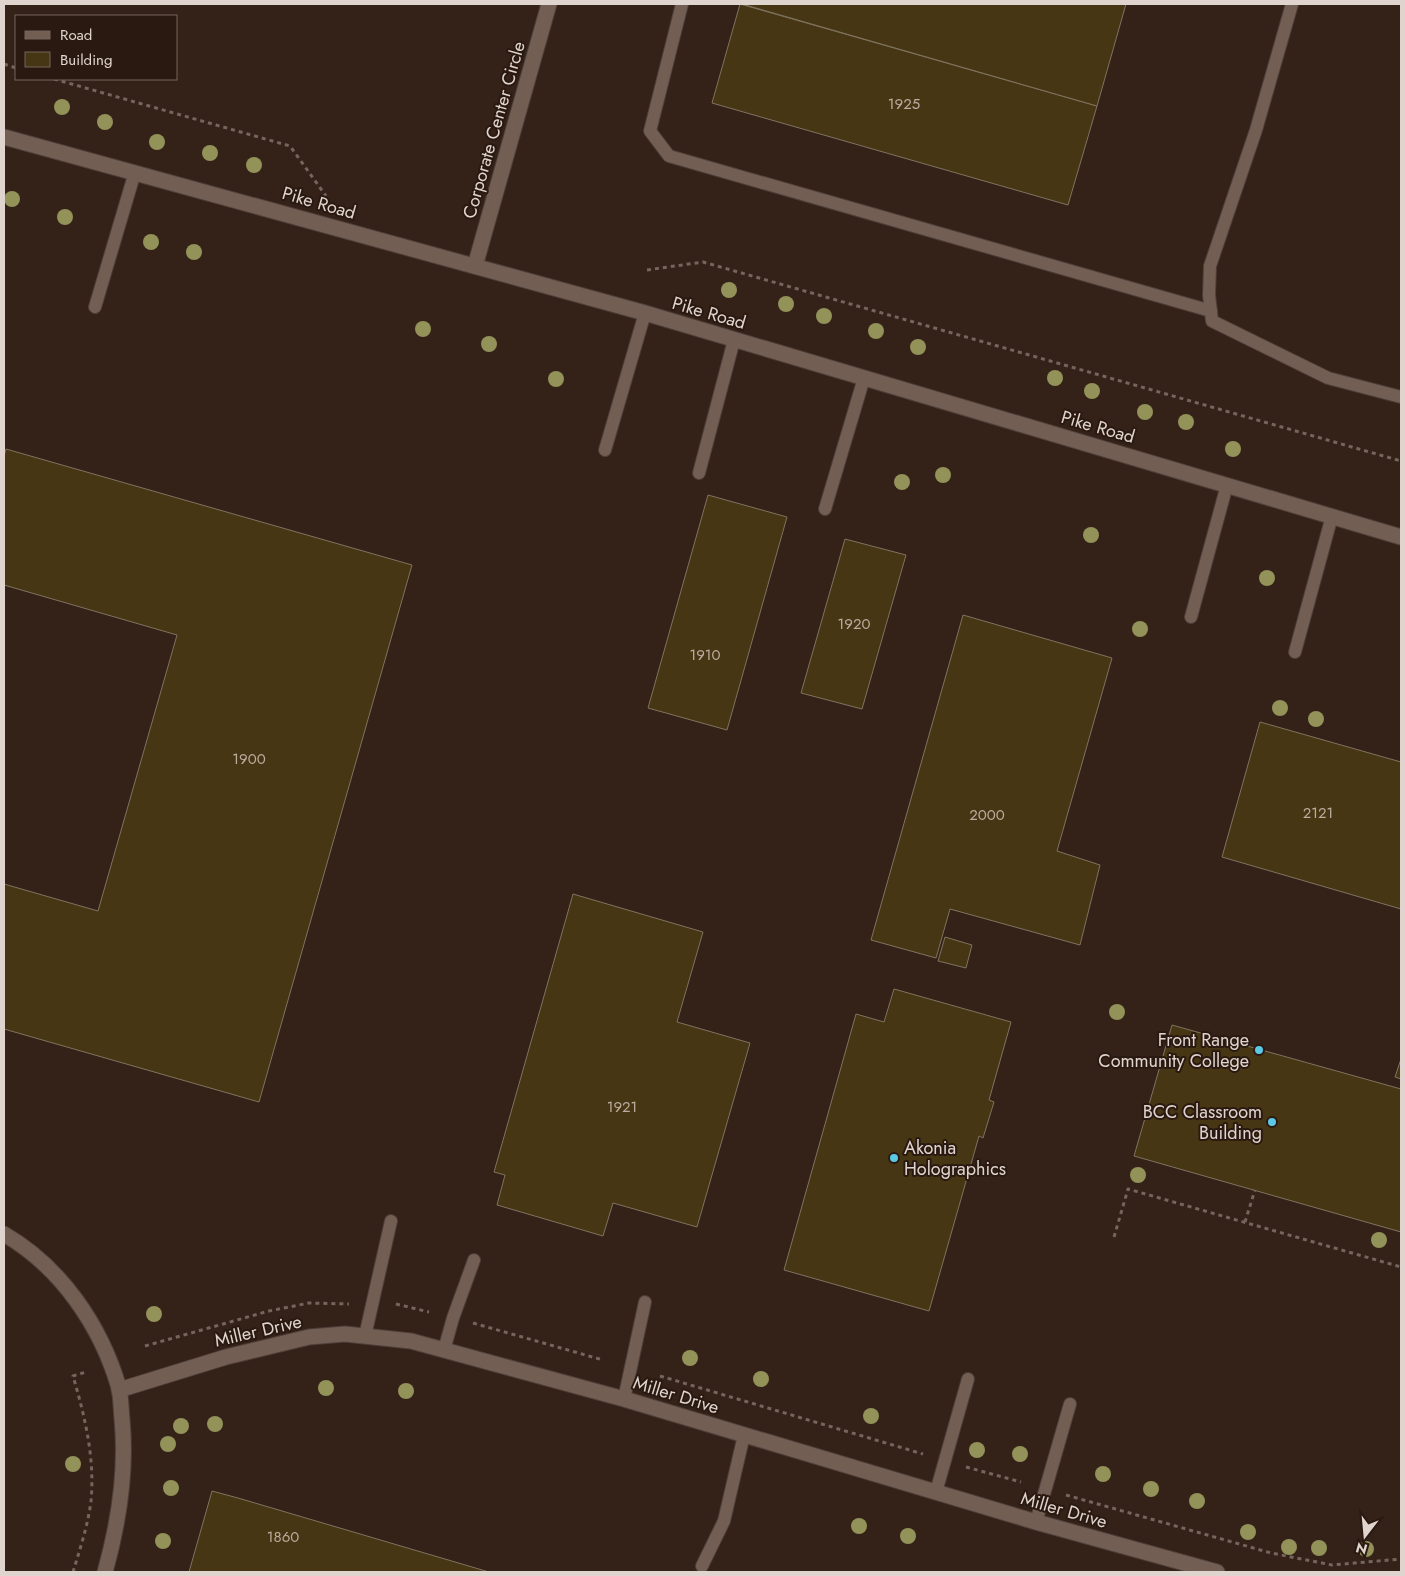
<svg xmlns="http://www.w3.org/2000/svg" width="1405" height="1576" viewBox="0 0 1405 1576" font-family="Jost,sans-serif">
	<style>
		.building { fill: #473613; stroke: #7f7460 }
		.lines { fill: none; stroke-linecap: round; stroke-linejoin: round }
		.lane-casing { stroke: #4e3f39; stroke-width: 14 }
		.street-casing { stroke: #4e3f39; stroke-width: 17 }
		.secondary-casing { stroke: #4e3f39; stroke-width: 17 }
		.path { stroke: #74655d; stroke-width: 3; stroke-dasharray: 4 4; stroke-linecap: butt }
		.lane { stroke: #735e53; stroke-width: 12 }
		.street { stroke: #735e53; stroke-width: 15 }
		.secondary { stroke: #735e53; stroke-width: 15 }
		.tree { fill: #929259 }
		.poi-dot { fill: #5bc8e6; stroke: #2a1910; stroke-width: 2 }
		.labels { text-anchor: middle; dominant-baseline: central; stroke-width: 4; stroke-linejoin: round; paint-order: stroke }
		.number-label { font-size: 15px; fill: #baac9f }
		.street-label { font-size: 18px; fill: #e0d4ce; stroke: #2a1910 }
		.poi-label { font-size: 18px; fill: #e0d4ce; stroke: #2a1910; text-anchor: end }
	</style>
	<rect width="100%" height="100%" fill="#342219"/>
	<g class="building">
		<polygon points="740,4 1097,106 1068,205 712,103"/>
		<polygon points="742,4 1126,4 1097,106"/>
		<polygon points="6,449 412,565 259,1102 4,1029 4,884 98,911 177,635 4,585 4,456"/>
		<polygon points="708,495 787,517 727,730 648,708"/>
		<polygon points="845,539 906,555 862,709 801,693"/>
		<polygon points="963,615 1112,658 1057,851 1100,865 1080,945 950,909 936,958 871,940"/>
		<polygon points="1260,722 1401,762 1401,909 1222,857"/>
		<polygon points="573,894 703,932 677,1022 750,1043 697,1227 613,1203 603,1236 497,1205 505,1175 494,1172"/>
		<polygon points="945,937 972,945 966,968 938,961"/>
		<polygon points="894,989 1011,1022 989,1100 994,1102 983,1138 979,1136 929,1311 784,1270 856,1014 884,1022"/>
		<polygon points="1172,1025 1401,1089 1401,1232 1134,1156"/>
		<polygon points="1401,1059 1401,1079 1395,1077"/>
		<polygon points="212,1491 238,1498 489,1572 189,1572"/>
	</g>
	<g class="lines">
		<g class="lane-casing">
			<g id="lane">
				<polyline points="682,4 650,131 669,156 1211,311"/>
				<polyline points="1292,4 1256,130 1210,266 1209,295 1212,321 1328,378 1401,397"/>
				<polyline points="95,307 135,172"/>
				<polyline points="605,450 645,313"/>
				<polyline points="699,473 734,340"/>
				<polyline points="825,509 864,378"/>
				<polyline points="1191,617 1227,485"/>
				<polyline points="1295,652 1332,516"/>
				<polyline points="365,1336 391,1221"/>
				<polyline points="444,1350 453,1318 474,1260"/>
				<polyline points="624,1399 645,1302"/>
				<polyline points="936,1492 968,1379"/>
				<polyline points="1036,1522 1070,1404"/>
				<polyline points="702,1566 724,1521 744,1435"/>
			</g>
		</g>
		<g class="street-casing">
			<g id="street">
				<polyline points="475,266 549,4"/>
				<path d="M4,1234C61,1267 101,1326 119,1388C121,1398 121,1409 122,1419C127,1471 119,1522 105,1572"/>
				<polyline points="119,1390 226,1357 309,1337 345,1334 411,1341 624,1399 1036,1522 1217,1572"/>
			</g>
		</g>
		<g class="secondary-casing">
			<polyline id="secondary" points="4,137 645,313 1401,537"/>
		</g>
		<g class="path">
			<polyline points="4,64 16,68"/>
			<polyline points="54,79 290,146 326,196"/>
			<polyline points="647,270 703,262 1401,461"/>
			<polyline points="1245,1222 1255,1190"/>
			<polyline points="1114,1237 1128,1189 1401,1267"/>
			<polyline points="396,1304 429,1312"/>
			<polyline points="473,1323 603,1360"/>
			<polyline points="145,1346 269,1311 309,1303 349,1304"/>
			<polyline points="660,1376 923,1454"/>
			<polyline points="966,1467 1021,1482"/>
			<polyline points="1066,1495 1271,1553 1332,1565 1401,1559"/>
			<path d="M73,1572C80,1549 88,1525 91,1501C95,1458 85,1417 73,1376L86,1372"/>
		</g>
		<use href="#lane" class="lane"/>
		<use href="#street" class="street"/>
		<use href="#secondary" class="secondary"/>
	</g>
	<g class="tree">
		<circle cx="62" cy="107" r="8"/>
		<circle cx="105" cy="122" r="8"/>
		<circle cx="157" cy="142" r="8"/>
		<circle cx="210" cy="153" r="8"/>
		<circle cx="254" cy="165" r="8"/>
		<circle cx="12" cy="199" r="8"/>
		<circle cx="65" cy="217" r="8"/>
		<circle cx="151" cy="242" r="8"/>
		<circle cx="194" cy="252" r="8"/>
		<circle cx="729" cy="290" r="8"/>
		<circle cx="786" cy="304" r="8"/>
		<circle cx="824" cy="316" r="8"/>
		<circle cx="423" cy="329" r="8"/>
		<circle cx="876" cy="331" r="8"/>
		<circle cx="489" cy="344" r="8"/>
		<circle cx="918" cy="347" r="8"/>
		<circle cx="1055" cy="378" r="8"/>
		<circle cx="556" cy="379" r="8"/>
		<circle cx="1092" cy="391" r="8"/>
		<circle cx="1145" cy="412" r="8"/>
		<circle cx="1186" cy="422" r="8"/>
		<circle cx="1233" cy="449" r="8"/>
		<circle cx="943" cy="475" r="8"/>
		<circle cx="902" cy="482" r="8"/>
		<circle cx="1091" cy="535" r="8"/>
		<circle cx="1267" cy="578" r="8"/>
		<circle cx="1140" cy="629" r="8"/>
		<circle cx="1280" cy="708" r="8"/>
		<circle cx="1316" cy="719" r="8"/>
		<circle cx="1117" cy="1012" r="8"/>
		<circle cx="1138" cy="1175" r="8"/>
		<circle cx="1379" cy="1240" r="8"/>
		<circle cx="154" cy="1314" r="8"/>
		<circle cx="690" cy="1358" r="8"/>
		<circle cx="761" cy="1379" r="8"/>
		<circle cx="326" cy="1388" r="8"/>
		<circle cx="406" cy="1391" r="8"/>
		<circle cx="871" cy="1416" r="8"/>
		<circle cx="215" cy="1424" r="8"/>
		<circle cx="181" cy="1426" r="8"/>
		<circle cx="168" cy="1444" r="8"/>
		<circle cx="977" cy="1450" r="8"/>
		<circle cx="1020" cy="1454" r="8"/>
		<circle cx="73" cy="1464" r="8"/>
		<circle cx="1103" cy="1474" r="8"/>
		<circle cx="171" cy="1488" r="8"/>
		<circle cx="1151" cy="1489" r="8"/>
		<circle cx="1197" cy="1501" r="8"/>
		<circle cx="859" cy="1526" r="8"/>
		<circle cx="1248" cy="1532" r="8"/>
		<circle cx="908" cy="1536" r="8"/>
		<circle cx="163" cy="1541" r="8"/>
		<circle cx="1289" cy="1547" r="8"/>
		<circle cx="1319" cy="1548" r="8"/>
		<circle cx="1366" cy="1549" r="8"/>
	</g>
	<g class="poi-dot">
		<circle cx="1259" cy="1050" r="5"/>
		<circle cx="1272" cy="1122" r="5"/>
		<circle cx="894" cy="1158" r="5"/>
	</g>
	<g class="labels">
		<g class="number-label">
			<text x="904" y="104">1925</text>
			<text x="854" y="624">1920</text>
			<text x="705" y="655">1910</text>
			<text x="249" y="759">1900</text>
			<text x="1318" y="813">2121</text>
			<text x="987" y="815">2000</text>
			<text x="622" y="1107">1921</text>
			<text x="283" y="1537">1860</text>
		</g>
		<g class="street-label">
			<text transform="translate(494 130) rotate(-74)">Corporate Center Circle</text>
			<text transform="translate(319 203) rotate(16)">Pike Road</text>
			<text transform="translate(709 313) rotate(16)">Pike Road</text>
			<text transform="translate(1098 427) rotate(16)">Pike Road</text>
			<text transform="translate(258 1331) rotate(-13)">Miller Drive</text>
			<text transform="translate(676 1395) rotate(17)">Miller Drive</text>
			<text transform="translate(1064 1510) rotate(16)">Miller Drive</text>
		</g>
		<g class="poi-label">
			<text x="1249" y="1040">Front Range<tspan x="1249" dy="21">Community College</tspan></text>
			<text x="1262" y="1112">BCC Classroom<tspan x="1262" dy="21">Building</tspan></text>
			<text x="904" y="1148" text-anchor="start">Akonia<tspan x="904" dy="21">Holographics</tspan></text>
		</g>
	</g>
	<rect width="1405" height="1576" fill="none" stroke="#e0d4ce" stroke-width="10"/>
	<rect x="15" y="15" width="162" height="65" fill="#2a1910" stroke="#73645c"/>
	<rect x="25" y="31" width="25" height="8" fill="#735e53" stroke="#73645c"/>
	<text x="60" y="40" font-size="15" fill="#e0d4ce">Road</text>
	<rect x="25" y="52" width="25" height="15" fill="#473613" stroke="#73645c"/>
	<text x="60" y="65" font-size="15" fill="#e0d4ce">Building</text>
	<g transform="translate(1365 1536) rotate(196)" stroke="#2a1910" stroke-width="4" paint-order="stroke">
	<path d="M0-4L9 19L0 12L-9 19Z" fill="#e0d4ce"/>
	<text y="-8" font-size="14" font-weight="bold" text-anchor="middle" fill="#e0d4ce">N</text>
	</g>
</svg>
